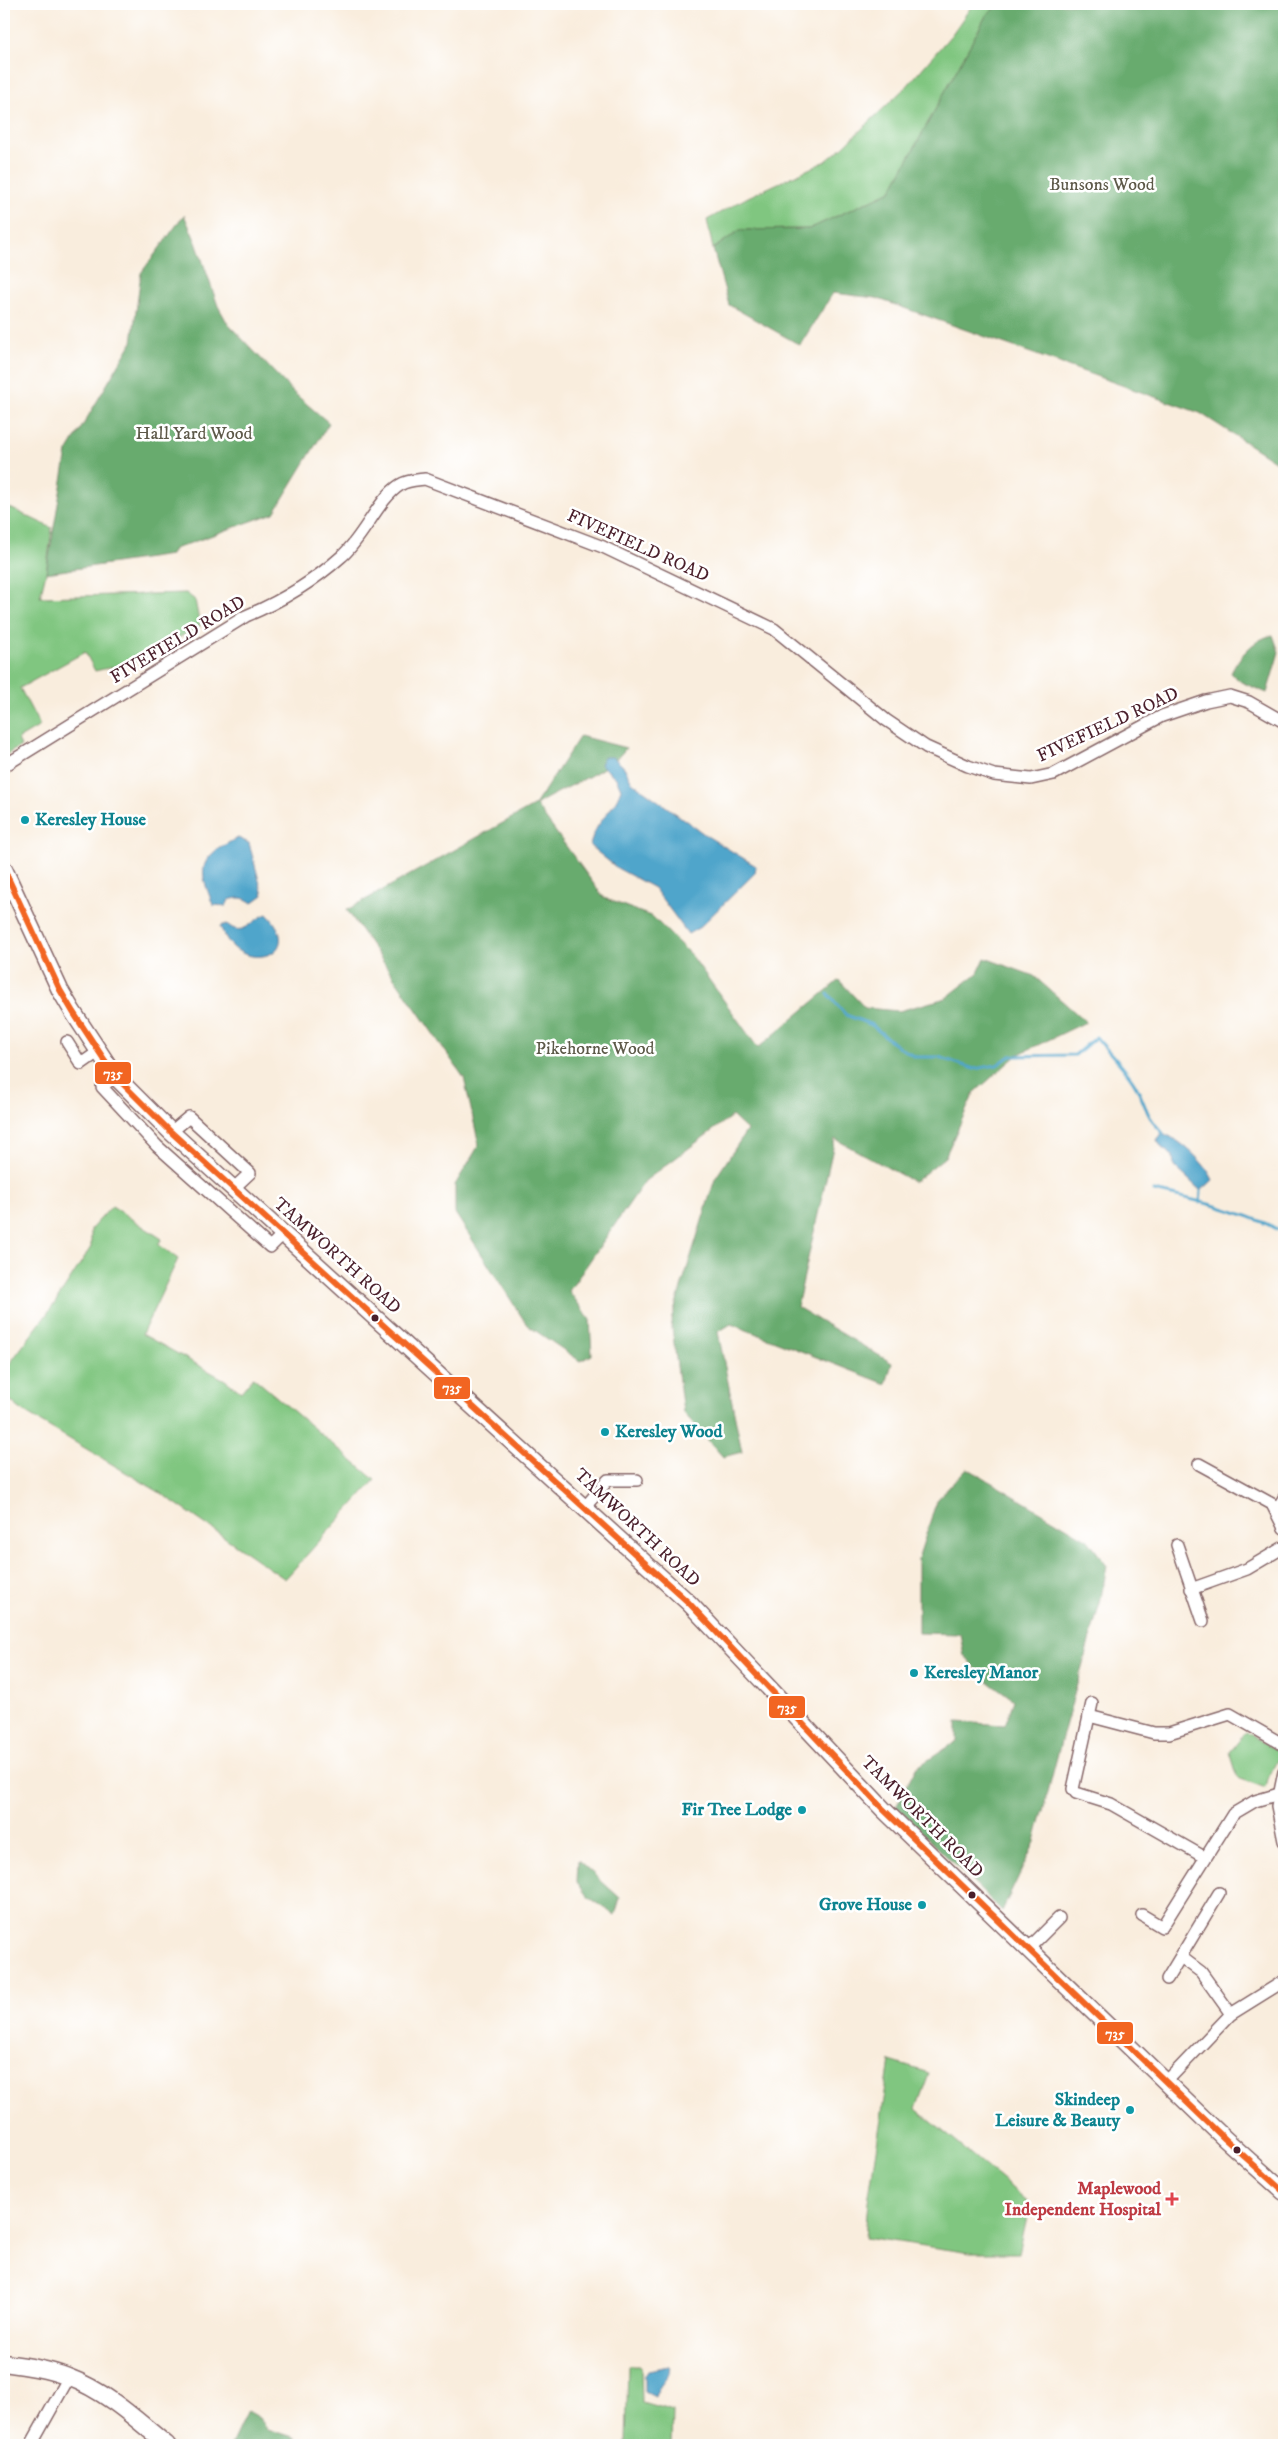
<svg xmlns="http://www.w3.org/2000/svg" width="1288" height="2449" viewBox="0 0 1288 2449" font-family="'IM FELL DW Pica',serif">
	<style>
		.green { fill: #80c680; stroke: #657256 }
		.forest { fill: #68ab6e; stroke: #59654c }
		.water { fill: #4fa5cb; stroke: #4c627b }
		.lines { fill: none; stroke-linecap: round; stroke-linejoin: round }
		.stream { stroke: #4fa5cb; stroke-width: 3 }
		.street-casing { stroke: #876769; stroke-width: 14 }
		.secondary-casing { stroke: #876769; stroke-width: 19 }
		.street { stroke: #fff; stroke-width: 11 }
		.secondary { stroke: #fff; stroke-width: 16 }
		.bus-1-casing { stroke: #fff; stroke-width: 10 }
		.bus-1 { stroke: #f26522; stroke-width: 6 }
		.culture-dot { fill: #0f9aa8; stroke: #fff; stroke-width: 2 }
		.bus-dot { fill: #4a1f2b; stroke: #fff; stroke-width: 2 }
		.health-dot { fill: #e0444e; stroke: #fff; stroke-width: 2 }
		.labels { text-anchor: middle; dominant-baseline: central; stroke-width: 5; stroke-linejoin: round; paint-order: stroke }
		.park-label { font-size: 18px; fill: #5d5949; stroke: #fff }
		.street-label { font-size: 18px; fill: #4a1f2b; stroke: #fff }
		.culture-label { font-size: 18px; font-weight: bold; fill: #0d838f; stroke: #fff; text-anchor: start }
		.health-label { font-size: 18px; font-weight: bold; fill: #be3a42; stroke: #fff; text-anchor: end }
		.line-badge { stroke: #fff; stroke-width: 2 }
		.badge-label { font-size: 14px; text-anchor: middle; font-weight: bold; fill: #fff }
	</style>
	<rect width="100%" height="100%" fill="#fff"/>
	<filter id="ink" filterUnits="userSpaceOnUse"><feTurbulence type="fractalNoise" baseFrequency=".02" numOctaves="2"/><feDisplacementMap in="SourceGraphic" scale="10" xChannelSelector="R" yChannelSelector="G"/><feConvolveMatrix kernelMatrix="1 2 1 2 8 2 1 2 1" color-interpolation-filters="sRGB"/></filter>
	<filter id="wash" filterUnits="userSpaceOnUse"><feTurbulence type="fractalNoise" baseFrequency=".0096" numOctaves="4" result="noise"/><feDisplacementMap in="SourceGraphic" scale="20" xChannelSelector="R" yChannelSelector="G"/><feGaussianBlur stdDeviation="1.12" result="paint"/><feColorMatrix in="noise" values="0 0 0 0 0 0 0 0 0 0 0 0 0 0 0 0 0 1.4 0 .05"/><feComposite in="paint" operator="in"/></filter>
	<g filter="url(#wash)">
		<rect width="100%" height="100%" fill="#f9eddd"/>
		<g class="green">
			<polygon points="973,4 1001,4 987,14 891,191 809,229 740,230 713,249 707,220 748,197 826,161 843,147 908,85 952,34"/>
			<polygon points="4,505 52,528 46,573 40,597 186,593 195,600 200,626 135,662 95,671 85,652 20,688 40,726 18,739 21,746 4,756"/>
			<polygon points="112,1206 162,1239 158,1244 178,1259 142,1334 225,1380 241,1392 253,1377 375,1480 285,1579 159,1492 24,1412 4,1396 4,1371 53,1306 91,1247 91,1229"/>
			<polygon points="1246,1732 1281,1753 1269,1776 1266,1788 1238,1778 1230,1752"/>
			<polygon points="890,2061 929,2073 916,2109 1030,2203 1019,2253 971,2253 865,2237 868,2201"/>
			<polygon points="628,2366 641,2366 642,2402 673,2411 672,2445 626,2445"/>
		</g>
		<g class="forest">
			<polygon points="1001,4 1284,4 1284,467 1200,413 876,298 833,293 800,345 729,305 713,249 740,230 809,229 891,191 987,14"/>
			<polygon points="184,215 196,242 218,306 228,324 294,393 329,423 274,513 174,549 171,555 46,573 67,452 132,342 141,273"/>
			<path d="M1273,635L1279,652L1267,693L1241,682L1231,673C1239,656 1254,639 1273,635Z"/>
			<path d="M580,736L626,748C611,771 559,789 536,805L604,898L653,917L692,956L758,1048L839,980L865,1008L899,1011L946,998L978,973L985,958L1034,976L1086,1022L1017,1055L974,1093L945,1157L914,1182L835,1139L797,1307L892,1363L886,1384L731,1324L718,1332L742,1452L723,1457L683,1412L671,1320L715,1179L747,1130L732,1116L645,1181L569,1291L590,1320L592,1355L580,1361L527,1325L455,1213V1185L479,1145L464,1078L347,910L535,805Z"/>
			<polygon points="967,1468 1088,1540 1107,1566 1100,1603 1063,1734 1035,1842 1002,1911 896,1807 916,1768 957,1741 957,1722 1005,1725 1014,1700 988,1681 964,1656 960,1634 918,1633 918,1559 937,1500"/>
			<polygon points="578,1860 620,1898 615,1915 587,1896 577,1882"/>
			<polygon points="247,2411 259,2418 268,2429 296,2438 293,2445 231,2445"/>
		</g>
		<g class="water">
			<path d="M603,757H613L624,767L632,782L707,836L756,866L755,873L700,927L688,934L654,888L617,868L590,846C596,818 613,814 621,789L616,778L601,765Z"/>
			<path d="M238,838L249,843L263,895L252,903C244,897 239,897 229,900L226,906L213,905C204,880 194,864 221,847C227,844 232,840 238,838Z"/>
			<path d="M267,914C304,952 255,969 232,946C227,941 223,933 220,926L227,924C243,939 252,919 267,914Z"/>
			<path d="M1162,1133C1180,1139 1205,1162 1213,1180L1201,1191L1174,1166L1173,1156L1162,1148L1157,1140Z"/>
			<path d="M669,2366L671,2368C668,2380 658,2385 655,2397L645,2392V2375L648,2370Z"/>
		</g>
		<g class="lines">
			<g class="stream">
				<path d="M828,994L846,1015L872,1025L894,1044L915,1057H939L974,1069L997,1065L1010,1056L1075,1055L1096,1037C1109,1053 1127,1069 1136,1086C1146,1105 1146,1117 1163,1133"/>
				<path d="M1154,1191C1192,1199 1252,1213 1284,1233"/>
				<polyline points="1200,1203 1201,1191"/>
			</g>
		</g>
	</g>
	<g filter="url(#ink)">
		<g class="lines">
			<g class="street-casing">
				<g id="street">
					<path d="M4,766L246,616C282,601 313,582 342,556C363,538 379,498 400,485C407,480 417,480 425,479L603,547L774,629L886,720L926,747L968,766L994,775L1031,779L1054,774L1162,716L1206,701L1230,696L1249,702L1284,722"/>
					<polyline points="67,1042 81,1064 98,1052"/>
					<polyline points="115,1076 102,1087 157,1146 270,1247 283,1234"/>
					<polyline points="171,1132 189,1117 250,1173 234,1188"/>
					<polyline points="1199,1464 1272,1504 1284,1528"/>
					<polyline points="585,1507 608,1480 637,1480"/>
					<polyline points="1276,1511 1284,1498"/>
					<polyline points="1177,1545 1203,1621"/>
					<polyline points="1191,1589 1247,1569 1284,1547"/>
					<polyline points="1092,1703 1073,1789 1076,1793 1111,1804 1204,1857"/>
					<polyline points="1089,1716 1154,1733 1169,1733 1230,1714 1284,1745"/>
					<polyline points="1284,1772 1277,1806 1284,1841"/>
					<polyline points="1142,1915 1162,1927 1233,1814 1255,1801 1279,1794"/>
					<polyline points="1028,1949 1059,1918"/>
					<polyline points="1181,1957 1201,1972 1231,2014"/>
					<polyline points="1167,1979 1219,1893"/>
					<polyline points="1166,2082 1231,2014 1284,1981"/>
					<polyline points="31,2445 69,2377"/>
				</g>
			</g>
			<g class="secondary-casing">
				<g id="secondary">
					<polyline points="4,869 60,990 73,1012 115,1076 171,1132 689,1603 883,1809 1225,2139 1284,2192"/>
					<path d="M4,2363C26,2366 48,2369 68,2377C106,2391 137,2420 167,2445"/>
				</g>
			</g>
			<use href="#street" class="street"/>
			<use href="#secondary" class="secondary"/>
			<g class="bus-1-casing">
				<polyline id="bus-1" points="4,869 60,990 73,1012 115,1076 171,1132 689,1603 883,1809 1225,2139 1284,2192"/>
			</g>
			<use href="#bus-1" class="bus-1"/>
		</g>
	</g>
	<g class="culture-dot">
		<circle cx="25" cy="820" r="5"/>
		<circle cx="605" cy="1432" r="5"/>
		<circle cx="914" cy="1673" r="5"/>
		<circle cx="802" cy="1810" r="5"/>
		<circle cx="922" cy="1905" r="5"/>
		<circle cx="1130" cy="2110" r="5"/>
	</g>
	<g class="bus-dot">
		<circle cx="375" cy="1318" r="4.5"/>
		<circle cx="972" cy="1895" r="4.5"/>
		<circle cx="1237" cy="2150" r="4.5"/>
	</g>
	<path class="health-dot" d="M1169.5 2191.5h5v5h5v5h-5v5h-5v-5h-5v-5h5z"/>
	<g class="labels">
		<g class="park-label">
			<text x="1102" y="185">Bunsons Wood</text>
			<text x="194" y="434">Hall Yard Wood</text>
			<text x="595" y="1049">Pikehorne Wood</text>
		</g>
		<g class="street-label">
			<text transform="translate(638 546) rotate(24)">FIVEFIELD ROAD</text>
			<text transform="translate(178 640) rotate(-31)">FIVEFIELD ROAD</text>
			<text transform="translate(1108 725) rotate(-25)">FIVEFIELD ROAD</text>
			<text transform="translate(337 1256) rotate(42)">TAMWORTH ROAD</text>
			<text transform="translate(637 1528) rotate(43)">TAMWORTH ROAD</text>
			<text transform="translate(922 1817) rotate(45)">TAMWORTH ROAD</text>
		</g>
		<g class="culture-label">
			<text x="35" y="820">Keresley House</text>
			<text x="615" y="1432">Keresley Wood</text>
			<text x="924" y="1673">Keresley Manor</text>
			<text x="792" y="1810" text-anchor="end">Fir Tree Lodge</text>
			<text x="912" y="1905" text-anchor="end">Grove House</text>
			<text x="1120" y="2100" text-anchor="end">Skindeep<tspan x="1120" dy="21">Leisure &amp; Beauty</tspan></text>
		</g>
		<g class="health-label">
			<text x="1161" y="2189">Maplewood<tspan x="1161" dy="21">Independent Hospital</tspan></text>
		</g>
	</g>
	<g class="line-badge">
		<rect x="94" y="1061" width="38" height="24" rx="5" fill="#f26522"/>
		<rect x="433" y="1376" width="38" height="24" rx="5" fill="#f26522"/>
		<rect x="768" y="1695" width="38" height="24" rx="5" fill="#f26522"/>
		<rect x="1096" y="2021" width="38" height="24" rx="5" fill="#f26522"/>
	</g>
	<g class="badge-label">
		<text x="113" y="1078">735</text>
		<text x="452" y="1392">735</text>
		<text x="787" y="1712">735</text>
		<text x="1115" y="2038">735</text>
	</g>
	<rect width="1288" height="2449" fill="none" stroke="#fff" stroke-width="20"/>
</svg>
